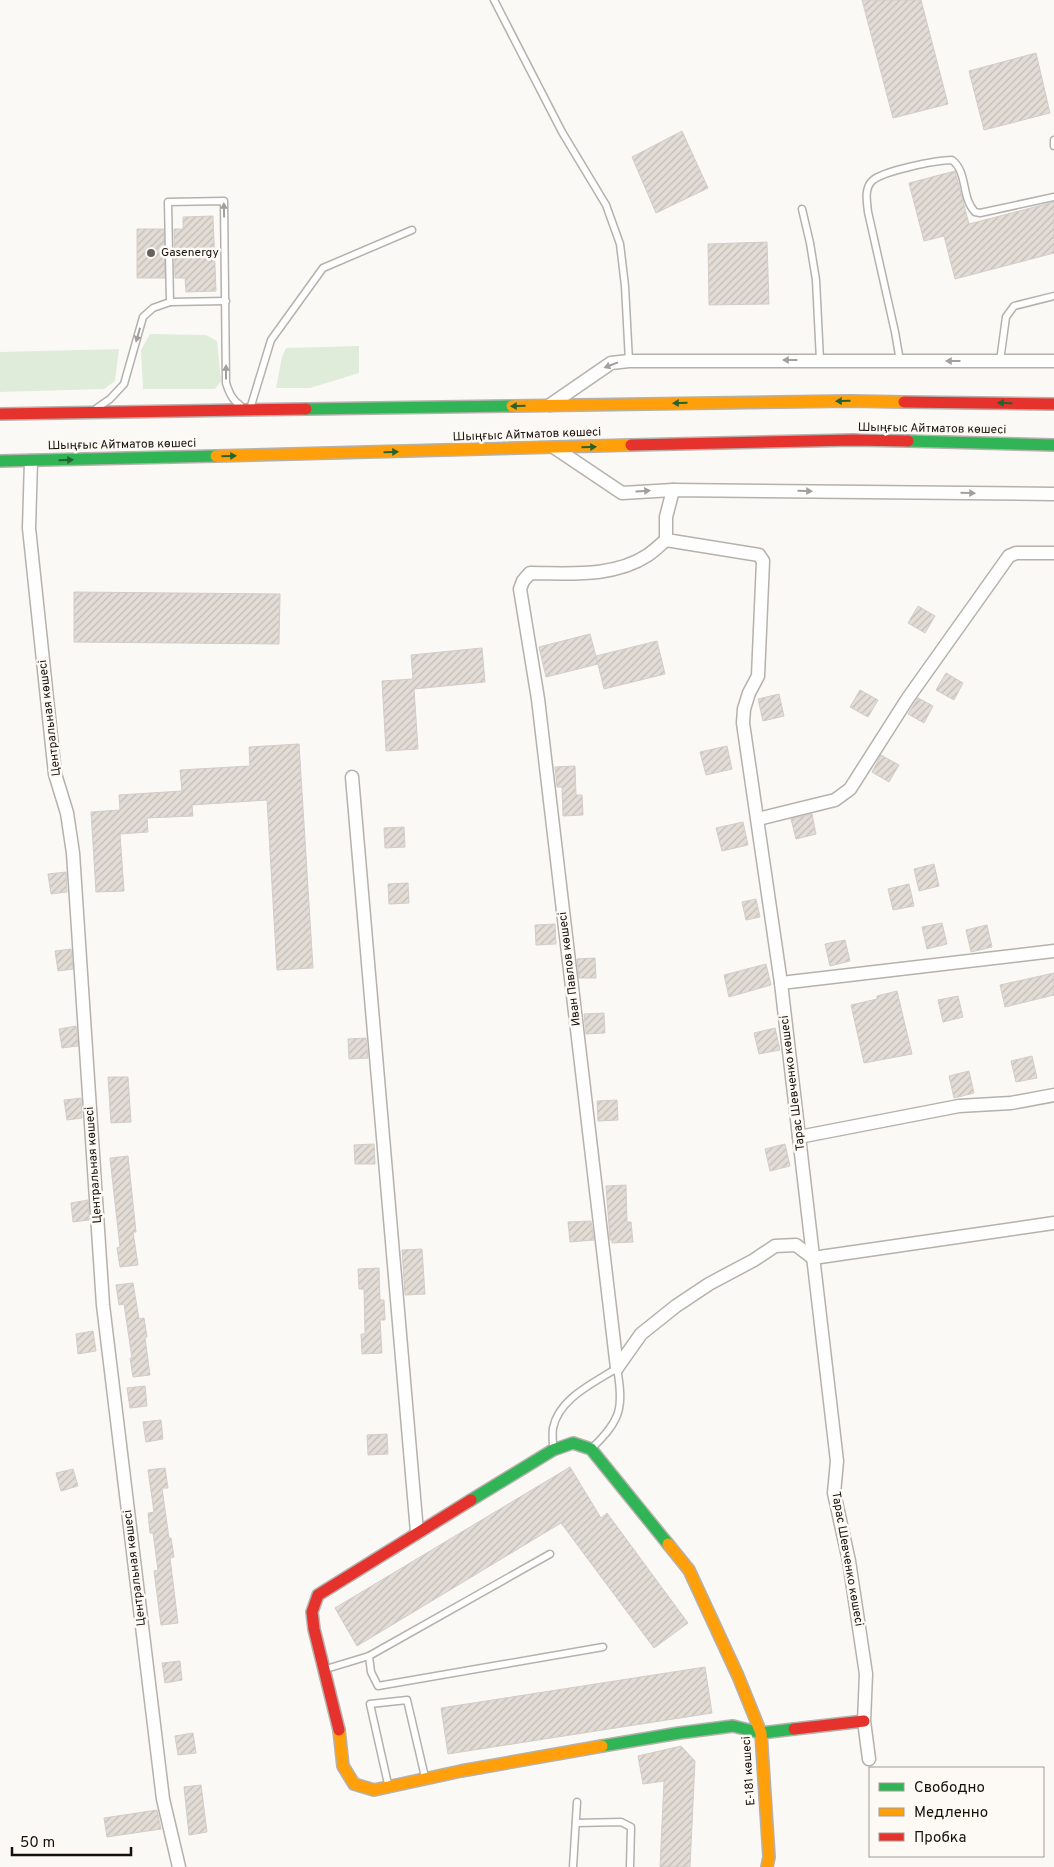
<svg xmlns="http://www.w3.org/2000/svg" width="1054" height="1867" viewBox="0 0 1054 1867" font-family="Overpass,sans-serif">
	<style>
		.green { fill: #dfecd9 }
		.building { fill: url(#building-hatch); stroke: #d2cdc8 }
		.lines { fill: none; stroke-linecap: round; stroke-linejoin: round }
		.lane-casing { stroke: #b5b1ac; stroke-width: 9 }
		.street-casing { stroke: #b5b1ac; stroke-width: 15 }
		.fast-casing { stroke: #b5b1ac; stroke-width: 14 }
		.slow-casing { stroke: #b5b1ac; stroke-width: 14 }
		.jam-casing { stroke: #b5b1ac; stroke-width: 14 }
		.lane { stroke: #fefefe; stroke-width: 6 }
		.street { stroke: #fefefe; stroke-width: 12 }
		.fast { stroke: #30b455; stroke-width: 11 }
		.slow { stroke: #ff9f0a; stroke-width: 11 }
		.jam { stroke: #e5322d; stroke-width: 11 }
		.oneway { fill: #a29f9c }
		.oneway2 { fill: #246230 }
		.poi-dot { fill: #67625d; stroke: #fdf9f4; stroke-width: 2 }
		.labels { text-anchor: middle; dominant-baseline: central; stroke-width: 5; stroke-linejoin: round; paint-order: stroke }
		.poi-label { font-size: 12px; fill: #17110a; stroke: #fdf9f4; text-anchor: start }
		.street-label { font-size: 12px; fill: #17110a; stroke: #fdf9f4 }
	</style>
	<defs>
		<pattern id="building-hatch" width="6" height="6" patternUnits="userSpaceOnUse" patternTransform="scale(1.25)"><rect width="6" height="6" fill="#e2dcd5"/><path d="M-1 1l2-2M0 6l6-6M5 7l2-2" fill="none" stroke="#c1bcb6"/></pattern>
	</defs>
	<rect width="100%" height="100%" fill="#fbf9f6"/>
	<g class="green">
		<polygon points="150,334 206,335 217,341 221,381 215,389 143,389 141,350"/>
		<polygon points="359,346 359,373 310,388 276,388 282,357 286,348"/>
		<polygon points="119,349 115,381 104,389 0,392 0,352"/>
	</g>
	<g class="building">
		<polygon points="862,0 921,0 948,104 893,118"/>
		<polygon points="1036,53 1050,113 984,130 969,71"/>
		<polygon points="682,131 708,188 656,213 632,157"/>
		<polygon points="955,171 969,224 1054,202 1054,253 955,279 944,236 924,241 909,183"/>
		<polygon points="213,216 216,291 186,292 185,278 175,278 174,229 183,229 183,217"/>
		<polygon points="137,229 164,229 165,278 137,278"/>
		<polygon points="767,242 769,304 709,305 708,244"/>
		<polygon points="74,592 280,594 279,644 74,642"/>
		<polygon points="918,606 935,616 925,633 908,623"/>
		<polygon points="590,634 598,664 546,677 539,647"/>
		<polygon points="657,641 665,674 604,689 596,656"/>
		<polygon points="482,648 485,682 414,689 418,749 386,751 382,681 413,679 411,655"/>
		<polygon points="946,673 963,683 954,700 936,690"/>
		<polygon points="860,690 878,700 868,717 850,707"/>
		<polygon points="779,694 784,716 763,721 758,699"/>
		<polygon points="918,698 933,706 924,723 908,714"/>
		<polygon points="299,744 313,968 277,970 267,800 192,805 193,816 147,818 148,832 120,834 124,891 96,892 91,812 120,810 119,795 182,791 180,770 250,766 249,747"/>
		<polygon points="727,746 732,769 706,775 700,752"/>
		<polygon points="881,755 899,765 889,782 872,772"/>
		<polygon points="575,766 576,795 582,795 583,815 563,816 562,787 557,787 555,767"/>
		<polygon points="812,814 816,834 796,839 791,819"/>
		<polygon points="743,822 748,845 722,851 716,828"/>
		<polygon points="404,827 405,847 385,848 384,828"/>
		<polygon points="934,864 939,886 919,891 914,869"/>
		<polygon points="66,872 67,892 51,894 48,874"/>
		<polygon points="408,883 409,903 389,904 388,884"/>
		<polygon points="909,884 914,906 893,910 888,889"/>
		<polygon points="756,899 760,917 746,920 742,902"/>
		<polygon points="942,923 947,944 927,949 922,927"/>
		<polygon points="555,924 556,944 536,945 535,925"/>
		<polygon points="987,925 992,947 971,952 966,930"/>
		<polygon points="845,940 850,961 830,966 825,944"/>
		<polygon points="71,949 73,969 58,971 55,951"/>
		<polygon points="595,958 596,978 579,978 577,959"/>
		<polygon points="766,964 771,985 729,997 724,975"/>
		<polygon points="1054,973 1054,995 1005,1007 1000,985"/>
		<polygon points="897,991 912,1054 864,1063 851,1005 877,999 877,996"/>
		<polygon points="958,996 963,1017 943,1022 938,1000"/>
		<polygon points="604,1013 605,1033 586,1034 584,1014"/>
		<polygon points="76,1026 78,1046 62,1048 59,1029"/>
		<polygon points="775,1028 780,1050 759,1054 754,1033"/>
		<polygon points="366,1038 368,1058 349,1059 348,1039"/>
		<polygon points="1032,1056 1037,1078 1016,1082 1011,1061"/>
		<polygon points="969,1071 974,1093 954,1098 949,1076"/>
		<polygon points="108,1077 128,1077 131,1122 111,1123"/>
		<polygon points="81,1098 82,1118 67,1120 64,1100"/>
		<polygon points="617,1100 618,1120 598,1121 597,1101"/>
		<polygon points="374,1144 375,1164 355,1164 354,1145"/>
		<polygon points="785,1144 790,1166 770,1171 765,1149"/>
		<polygon points="128,1156 136,1232 133,1232 138,1265 120,1267 117,1248 120,1247 110,1158"/>
		<polygon points="626,1185 627,1222 631,1222 633,1242 612,1243 612,1240 610,1240 606,1186"/>
		<polygon points="88,1200 89,1220 73,1222 71,1203"/>
		<polygon points="591,1221 594,1240 570,1242 568,1222"/>
		<polygon points="422,1249 425,1294 405,1295 402,1250"/>
		<polygon points="379,1268 380,1300 384,1300 385,1320 380,1320 382,1353 362,1354 361,1334 365,1334 364,1289 359,1289 358,1269"/>
		<polygon points="133,1283 139,1319 144,1318 147,1337 145,1338 150,1375 133,1377 130,1358 132,1358 124,1304 119,1305 116,1285"/>
		<polygon points="93,1331 96,1351 78,1354 76,1334"/>
		<polygon points="145,1386 147,1406 130,1408 127,1388"/>
		<polygon points="161,1420 163,1439 146,1442 143,1422"/>
		<polygon points="387,1434 388,1454 368,1455 367,1435"/>
		<polygon points="570,1467 601,1518 607,1513 688,1623 654,1648 561,1523 357,1646 335,1608"/>
		<polygon points="165,1468 168,1488 162,1488 169,1538 171,1538 174,1557 170,1558 178,1623 161,1625 154,1571 158,1570 153,1533 150,1533 148,1513 154,1512 148,1470"/>
		<polygon points="73,1469 78,1486 61,1491 56,1473"/>
		<polygon points="180,1661 182,1680 165,1683 162,1663"/>
		<polygon points="705,1667 712,1713 448,1754 441,1708"/>
		<polygon points="193,1733 196,1753 178,1755 175,1736"/>
		<polygon points="681,1746 695,1761 690,1867 660,1867 664,1781 643,1784 638,1756"/>
		<polygon points="201,1785 207,1832 189,1835 184,1787"/>
		<polygon points="157,1810 161,1829 107,1837 104,1818"/>
	</g>
	<g class="lines">
		<g class="lane-casing">
			<g id="lane">
				<polyline points="494,0 562,132 606,205 620,244 625,286 629,361"/>
				<polyline points="1054,140 1054,146"/>
				<polyline points="802,209 810,243 816,280 820,360"/>
				<polyline points="170,302 226,301"/>
				<path d="M900,361L895,332L868,212C867,202 864,189 872,181C882,171 937,160 952,160C968,172 961,198 975,212L980,213L1054,197"/>
				<polyline points="1000,361 1006,317 1014,306 1054,296"/>
				<path d="M97,408L110,399L124,384L143,317L153,308L170,302L168,202L224,201L226,383C229,392 232,400 240,405"/>
				<polyline points="250,409 271,340 323,268 412,230"/>
				<path d="M553,1448C553,1442 552,1434 553,1428C559,1398 594,1383 617,1368C624,1408 621,1420 592,1448"/>
				<polyline points="369,1656 371,1672 378,1686 603,1647"/>
				<polyline points="326,1669 369,1656 550,1554"/>
				<polyline points="388,1784 370,1704 407,1700 425,1777"/>
				<polyline points="576,1823 621,1822 631,1827 630,1867"/>
				<polyline points="573,1867 577,1802"/>
			</g>
		</g>
		<g class="street-casing">
			<g id="street">
				<polyline points="550,405 611,363 629,361 1054,361"/>
				<polyline points="555,448 622,493 673,490 1054,494"/>
				<polyline points="31,461 29,528 55,774 67,813 73,853 103,1305 163,1799 179,1867"/>
				<polyline points="673,490 666,517 666,540 759,555 763,561 758,676 749,693 744,709 743,723 781,983 837,1461 834,1493 849,1561 866,1674 864,1721 869,1759"/>
				<polyline points="352,777 417,1532"/>
				<polyline points="758,819 835,800 850,789 908,698 1009,556 1016,553 1054,553"/>
				<polyline points="781,983 1054,951"/>
				<polyline points="799,1137 959,1106 1011,1103 1054,1095"/>
				<path d="M617,1368L538,699L520,589L523,581L530,573C569,573 613,578 648,555C654,551 660,545 666,540"/>
				<polyline points="617,1368 641,1334 676,1306 709,1284 754,1260 775,1246 796,1245 813,1258 1054,1223"/>
			</g>
		</g>
		<g class="fast-casing">
			<g id="fast">
				<polyline points="306,409 512,406"/>
				<polyline points="908,441 1054,445"/>
				<polyline points="0,461 216,456"/>
				<polyline points="471,1500 553,1450 573,1443 591,1449 668,1544"/>
				<polyline points="602,1746 679,1733 733,1726 761,1733 794,1729"/>
			</g>
		</g>
		<g class="slow-casing">
			<g id="slow">
				<polyline points="512,406 850,401 904,402"/>
				<polyline points="216,456 631,445"/>
				<polyline points="668,1544 689,1570 738,1676 761,1733 769,1857 767,1867"/>
				<polyline points="339,1730 343,1766 354,1784 374,1790 461,1771 602,1746"/>
			</g>
		</g>
		<g class="jam-casing">
			<g id="jam">
				<polyline points="904,402 1054,404"/>
				<polyline points="0,414 306,409"/>
				<polyline points="631,445 853,440 908,441"/>
				<polyline points="794,1729 864,1721"/>
				<polyline points="339,1730 314,1629 312,1612 318,1595 471,1500"/>
			</g>
		</g>
		<use href="#lane" class="lane"/>
		<use href="#street" class="street"/>
		<use href="#fast" class="fast"/>
		<use href="#slow" class="slow"/>
		<use href="#jam" class="jam"/>
	</g>
	<defs><path id="oneway-solid" d="M-6-.8H1V-3.2L6.5 0L1 3.2V.8H-6Z" transform="scale(1.25)"/></defs>
	<g class="oneway">
		<use href="#oneway-solid" transform="translate(224 210) rotate(-91)"/>
		<use href="#oneway-solid" transform="translate(138 335) rotate(106)"/>
		<use href="#oneway-solid" transform="translate(790 360) rotate(180)"/>
		<use href="#oneway-solid" transform="translate(953 361) rotate(180)"/>
		<use href="#oneway-solid" transform="translate(611 365) rotate(159)"/>
		<use href="#oneway-solid" transform="translate(226 372) rotate(-90)"/>
		<use href="#oneway-solid" transform="translate(643 491) rotate(-3)"/>
		<use href="#oneway-solid" transform="translate(805 491) rotate(1)"/>
		<use href="#oneway-solid" transform="translate(968 493) rotate(1)"/>
	</g>
	<g class="oneway2">
		<use href="#oneway-solid" transform="translate(843 401) rotate(179)"/>
		<use href="#oneway-solid" transform="translate(680 403) rotate(179)"/>
		<use href="#oneway-solid" transform="translate(1005 403) rotate(-179)"/>
		<use href="#oneway-solid" transform="translate(518 406) rotate(179)"/>
		<use href="#oneway-solid" transform="translate(589 447) rotate(-2)"/>
		<use href="#oneway-solid" transform="translate(391 452) rotate(-1)"/>
		<use href="#oneway-solid" transform="translate(229 456) rotate(-1)"/>
		<use href="#oneway-solid" transform="translate(66 460) rotate(-1)"/>
	</g>
	<circle class="poi-dot" cx="151" cy="253" r="5"/>
	<g class="labels">
		<g class="poi-label">
			<text x="161" y="253">Gasenergy</text>
		</g>
		<g class="street-label">
			<text transform="translate(932 429) rotate(1)">Шыңғыс Айтматов көшесі</text>
			<text transform="translate(527 435) rotate(-2)">Шыңғыс Айтматов көшесі</text>
			<text transform="translate(122 445) rotate(-1)">Шыңғыс Айтматов көшесі</text>
			<text transform="translate(50 718) rotate(-97)">Центральная көшесі</text>
			<text transform="translate(570 969) rotate(-97)">Иван Павлов көшесі</text>
			<text transform="translate(793 1083) rotate(-97)">Тарас Шевченко көшесі</text>
			<text transform="translate(94 1165) rotate(-94)">Центральная көшесі</text>
			<text transform="translate(847 1559) rotate(80)">Тарас Шевченко көшесі</text>
			<text transform="translate(135 1568) rotate(-97)">Центральная көшесі</text>
			<text transform="translate(749 1771) rotate(-94)">Е-181 көшесі</text>
		</g>
	</g>
	<rect x="869" y="1767" width="175" height="90" fill="#fdf9f4" stroke="#a19c96"/>
	<rect x="879" y="1783" width="25" height="8" fill="#30b455" stroke="#a19c96"/>
	<text x="914" y="1792" font-size="15" fill="#17110a">Свободно</text>
	<rect x="879" y="1808" width="25" height="8" fill="#ff9f0a" stroke="#a19c96"/>
	<text x="914" y="1817" font-size="15" fill="#17110a">Медленно</text>
	<rect x="879" y="1833" width="25" height="8" fill="#e5322d" stroke="#a19c96"/>
	<text x="914" y="1842" font-size="15" fill="#17110a">Пробка</text>
	<path d="M12 1847v8h119v-8" fill="none" stroke="#17110a" stroke-width="2.5"/>
	<text x="20" y="1847" font-size="15" fill="#17110a" stroke="#fdf9f4" stroke-width="4" paint-order="stroke">50 m</text>
</svg>
